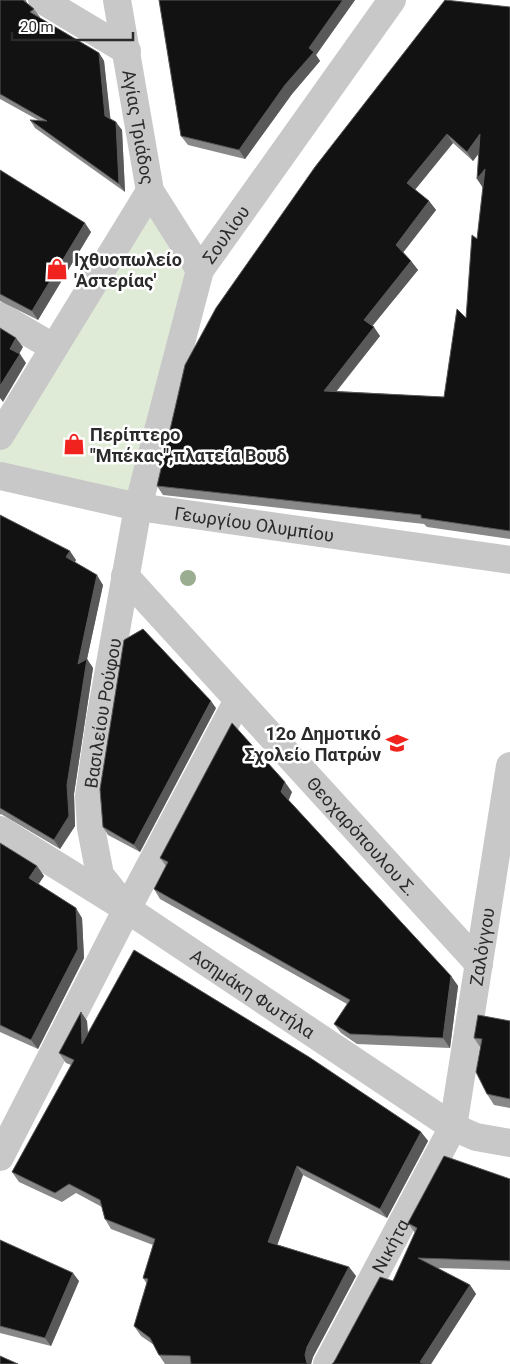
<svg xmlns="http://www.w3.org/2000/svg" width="510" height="1364" viewBox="0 0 510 1364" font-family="Roboto,sans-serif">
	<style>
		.green { fill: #e0ebd7 }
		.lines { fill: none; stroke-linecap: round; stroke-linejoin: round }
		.minor { stroke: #c8c8c8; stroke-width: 28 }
		.tree { fill: #9bad90 }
		.wall { fill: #888; fill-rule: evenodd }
		.shaded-wall { fill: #595959 }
		.building { fill: #121212; stroke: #595959; fill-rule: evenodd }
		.labels { text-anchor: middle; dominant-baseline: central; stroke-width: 5; stroke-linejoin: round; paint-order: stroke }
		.street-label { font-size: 18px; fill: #2b2b2b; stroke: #fff }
		.poi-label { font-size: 18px; font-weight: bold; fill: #2b2b2b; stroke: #fff; text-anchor: start }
	</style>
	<rect width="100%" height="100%" fill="#fff"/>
	<polygon class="green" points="150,191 200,270 138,507 0,476 0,436"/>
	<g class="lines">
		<g class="minor">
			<polyline points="42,0 127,51"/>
			<path id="s1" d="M117,0L150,191L200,270"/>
			<polyline points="0,316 53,347"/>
			<polyline points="0,436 150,191"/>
			<path id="s2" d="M0,476L138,507L510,560"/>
			<path id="s3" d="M125,576L479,964"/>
			<path id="s4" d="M0,830L127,909L453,1127L476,1137L510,1143"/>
			<polyline points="127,909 238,700"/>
			<path id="s5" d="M0,1157L127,909L100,875L91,828L89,796L100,720L138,507L200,270L392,0"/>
			<path id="s6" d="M327,1364L453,1127L510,766"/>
		</g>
	</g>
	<circle class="tree" cx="188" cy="578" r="8"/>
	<g class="wall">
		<polygon points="0,0 26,0 27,3 34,9 40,17 39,18 99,53 104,61 110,119 122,130 125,192 35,128 30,120 38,120 0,99"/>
		<polygon points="159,0 355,0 316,55 320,61 292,94 245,159 188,145 181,136"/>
		<path d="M510,7V539L427,527L424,524L163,495L157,486ZM453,143L473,161L479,153L483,188L477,239L466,318L444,397L337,391L380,336L372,326L418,270L411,261L403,252L436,210L429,201L415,190Z"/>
		<polygon points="0,170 91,232 38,320 0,301"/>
		<polygon points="0,515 76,560 75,562 103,585 87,659 93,668 74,794 75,826 60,849 1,814 0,815"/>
		<polygon points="216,708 140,852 108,835 103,827"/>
		<polygon points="292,792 288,800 451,976 458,986 450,1048 357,1044 341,1033 334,1024 347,1004 160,899 154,889 166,866 160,858"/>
		<polygon points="0,843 37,866 44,876 38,884 82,918 84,958 38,1049 0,1032"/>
		<polygon points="81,1012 87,1021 88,1034 421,1132 428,1141 387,1218 303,1175 277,1245 349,1267 356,1276 313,1357 311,1364 165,1364 159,1355 154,1345 141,1336 134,1326 147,1284 143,1278 153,1245 111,1229 105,1219 102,1207 76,1193 62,1202 19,1182 12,1172 71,1065 66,1063 59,1053"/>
		<polygon points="510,1021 510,1108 494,1105 487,1094 480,1047 474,1038"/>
		<polygon points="510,1179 510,1270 437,1268 470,1285 476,1294 431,1364 332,1364 393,1281 415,1233 408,1223"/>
		<polygon points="0,1240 79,1281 51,1346 0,1333"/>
	</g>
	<g class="shaded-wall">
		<polygon points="343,0 355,0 316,55 320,61 292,94 245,159 239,150 309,48"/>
		<polygon points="99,53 104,61 111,124 105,116"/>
		<polygon points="116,122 122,130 125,192 119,184"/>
		<polygon points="447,134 453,143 413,192 407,183"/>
		<polygon points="480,134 487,143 473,161 467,152"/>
		<polygon points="485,169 483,188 477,179"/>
		<polygon points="429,201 436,210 402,254 396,245"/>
		<polygon points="85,223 91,232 38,320 32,311"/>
		<polygon points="411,261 418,270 370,329 364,320"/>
		<polygon points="374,327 380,336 330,399 324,391"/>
		<polygon points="16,338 23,347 17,358 10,349"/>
		<polygon points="20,354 26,363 3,402 0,398 0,386"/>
		<polygon points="70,551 76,560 72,567 66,557"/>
		<polygon points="97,575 103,585 87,659 93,668 74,794 75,826 60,849 54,840 67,785 78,664"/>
		<polygon points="211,701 216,708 140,852 134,845"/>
		<polygon points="285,782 292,792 288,802 281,792"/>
		<polygon points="37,866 44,876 36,888 29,878"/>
		<polygon points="76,908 82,918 84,958 38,1049 31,1040"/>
		<polygon points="451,976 458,986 450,1048 443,1038"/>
		<polygon points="81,1012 87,1021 89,1054 82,1044"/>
		<polygon points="421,1132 428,1141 387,1218 380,1209"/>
		<polygon points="297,1166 303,1175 275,1251 268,1242"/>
		<polygon points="349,1267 356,1276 313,1357 311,1364 308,1364 305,1355 307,1347"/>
		<polygon points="73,1273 79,1281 51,1346 45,1338"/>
		<polygon points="470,1285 476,1294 431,1364 422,1364 420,1362"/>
	</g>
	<g class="building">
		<polygon points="0,0 23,0 34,9 30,12 99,53 105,116 116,122 119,184 30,120 47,121 0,94"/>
		<polygon points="159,0 343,0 309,48 314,52 285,85 239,150 181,136"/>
		<path d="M445,0L510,7V531L421,518V515L157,486L185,365L216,308L315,167ZM447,134L467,152L480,134L477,179L485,169L477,239L472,235L466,318L457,309L444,397L324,391L374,327L364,320L411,261L396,245L429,201L407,183Z"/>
		<polygon points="0,170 85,223 32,311 0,294"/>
		<polygon points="0,328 16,338 10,349 20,354 0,386"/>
		<polygon points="0,515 70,551 66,557 97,575 78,664 87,659 67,785 69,816 54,840 0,808"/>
		<polygon points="143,629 211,701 134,845 103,827 100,789 124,640"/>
		<polygon points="232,723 285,782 281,792 451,976 443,1038 350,1034 334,1024 350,1000 154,889 168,862 160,858"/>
		<polygon points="0,843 37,866 29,878 76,908 78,949 31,1040 0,1025"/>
		<polygon points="134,950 309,1057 421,1132 380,1209 297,1166 268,1242 349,1267 307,1347 305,1355 307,1363 309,1364 191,1364 190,1356 159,1355 150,1338 134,1326 148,1279 143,1278 155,1239 105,1219 100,1200 69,1184 55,1193 12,1172 74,1060 59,1053 81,1012 82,1044"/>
		<polygon points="478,1015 510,1021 510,1099 487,1094 476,1072 482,1039 474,1038"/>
		<polygon points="444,1156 510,1179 510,1261 418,1258 470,1285 420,1362 425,1364 332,1364 334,1362 380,1277 393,1281 417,1228 408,1223"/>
		<polygon points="0,1240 73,1273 45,1338 0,1326"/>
		<polygon points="0,1356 18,1364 0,1364"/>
	</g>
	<defs>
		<g id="shop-bare" transform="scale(1.725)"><path d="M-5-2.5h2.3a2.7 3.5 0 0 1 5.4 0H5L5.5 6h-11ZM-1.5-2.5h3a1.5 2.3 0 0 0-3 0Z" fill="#f1231e" stroke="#fff" stroke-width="2.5" paint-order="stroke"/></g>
		<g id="school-bare" transform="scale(1.725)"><path d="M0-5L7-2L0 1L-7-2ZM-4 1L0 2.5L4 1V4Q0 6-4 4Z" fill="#f1231e" stroke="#fff" stroke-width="2.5" paint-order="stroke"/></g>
	</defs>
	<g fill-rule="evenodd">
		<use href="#shop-bare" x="57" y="269"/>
		<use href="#shop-bare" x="74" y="444"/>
		<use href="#school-bare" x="397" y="743"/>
	</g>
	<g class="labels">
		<g class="street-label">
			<text stroke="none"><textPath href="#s1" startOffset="129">Αγίας Τριάδος</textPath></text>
			<text stroke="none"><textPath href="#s5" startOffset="984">Σουλίου</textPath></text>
			<text stroke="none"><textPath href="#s2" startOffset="259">Γεωργίου Ολυμπίου</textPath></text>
			<text stroke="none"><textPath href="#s5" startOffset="486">Βασιλείου Ρούφου</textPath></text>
			<text stroke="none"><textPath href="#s3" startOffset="352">Θεοχαρόπουλου Σ.</textPath></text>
			<text stroke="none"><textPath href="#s6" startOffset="451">Ζαλόγγου</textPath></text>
			<text stroke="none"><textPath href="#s4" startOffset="301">Ασημάκη Φωτήλα</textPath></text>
			<text stroke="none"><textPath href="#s6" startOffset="134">Νικήτα</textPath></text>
		</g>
		<g class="poi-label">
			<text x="74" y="259">Ιχθυοπωλείο<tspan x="74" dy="21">'Αστερίας'</tspan></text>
			<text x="90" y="434">Περίπτερο<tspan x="90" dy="21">"Μπέκας",πλατεία Βουδ</tspan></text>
			<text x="381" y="733" text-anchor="end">12ο Δημοτικό<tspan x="381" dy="21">Σχολείο Πατρών</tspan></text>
		</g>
	</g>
	<path d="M12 32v8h121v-8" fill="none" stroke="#2b2b2b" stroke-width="2.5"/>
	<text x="20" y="32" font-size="15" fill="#2b2b2b" stroke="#ffffff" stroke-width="4" paint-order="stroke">20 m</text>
</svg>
